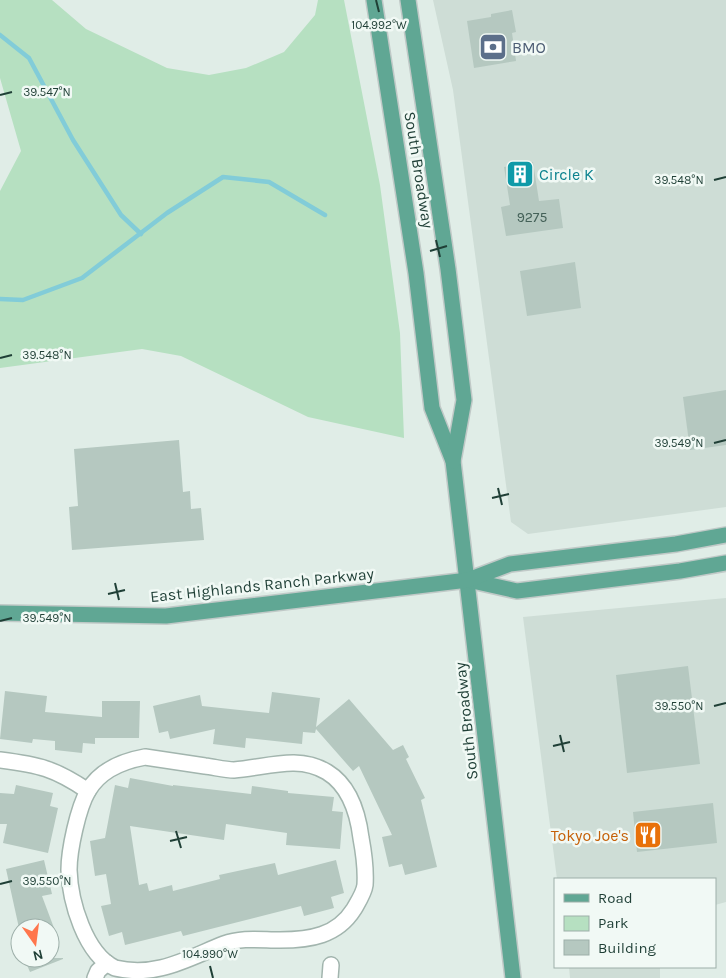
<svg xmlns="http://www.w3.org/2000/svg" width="726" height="978" viewBox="0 0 726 978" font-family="Karla,sans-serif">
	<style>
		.built { fill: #ceddd6 }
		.green { fill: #b6e0c1 }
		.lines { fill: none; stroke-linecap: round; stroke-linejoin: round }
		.stream { stroke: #82ccd8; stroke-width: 4.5 }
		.building { fill: #b5c8c0 }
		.minor-casing { stroke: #a2b5ae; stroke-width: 18 }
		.major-casing { stroke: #c0c9c7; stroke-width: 18 }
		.minor { stroke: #fff; stroke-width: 15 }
		.major { stroke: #60a794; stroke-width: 15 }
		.ticks { fill: none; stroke: #1f3f36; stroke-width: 2 }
		.labels { text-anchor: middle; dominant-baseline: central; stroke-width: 5; stroke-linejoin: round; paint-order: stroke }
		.number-label { font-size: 14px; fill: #446158 }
		.service-label { font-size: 16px; fill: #4e5e75; stroke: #f1f9f5; text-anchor: start }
		.street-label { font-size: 16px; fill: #1f3f36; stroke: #f1f9f5 }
		.culture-label { font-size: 16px; fill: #0d838f; stroke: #f1f9f5; text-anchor: start }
		.food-label { font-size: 16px; fill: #c56008; stroke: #f1f9f5; text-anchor: end }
		.ticks-label { font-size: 12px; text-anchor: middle; fill: #1f3f36; stroke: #f1f9f5; stroke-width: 5; stroke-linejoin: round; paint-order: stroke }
	</style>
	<rect width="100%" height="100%" fill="#e0ede7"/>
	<g class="built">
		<polygon points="433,0 726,0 726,507 528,534 511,522 453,90"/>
		<polygon points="726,598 726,902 715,905 715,879 557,879 523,617"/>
		<polygon points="569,967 660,967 660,978 570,978"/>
	</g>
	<polygon class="green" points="0,0 52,0 86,29 167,68 209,75 246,68 284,52 315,15 318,0 344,0 380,185 400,333 404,438 308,417 181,356 142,349 0,368 0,191 21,151 0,78"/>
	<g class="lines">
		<g class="stream">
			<polyline points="0,35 29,58 73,140 121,215 141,234"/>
			<polyline points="0,299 23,300 82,278 167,213 223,177 269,182 325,215"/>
		</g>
	</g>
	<g class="building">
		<polygon points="512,10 516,32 512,33 516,61 474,68 467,21 491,17 491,14"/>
		<polygon points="533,162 539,201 559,199 563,228 506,236 501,207 510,205 504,167"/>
		<polygon points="575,262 581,308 527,316 520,271"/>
		<polygon points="726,390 726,445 690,450 683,397"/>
		<polygon points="179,440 183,492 190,491 191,509 201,508 204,540 72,550 69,507 78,506 74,449"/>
		<polygon points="688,666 700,764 627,773 616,675"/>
		<polygon points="5,691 47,696 45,712 102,717 102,701 140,701 139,738 95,738 95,744 83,743 82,753 55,750 55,741 33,739 32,743 0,739"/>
		<polygon points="272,692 320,698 316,727 349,699 393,750 403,745 409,757 406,759 425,798 421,800 437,867 405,875 402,864 389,867 382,837 392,835 359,766 353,771 316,729 315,733 303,732 302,744 246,738 245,748 213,744 215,729 170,739 168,731 159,733 153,706 200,695 202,706 269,713"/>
		<polygon points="130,778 173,786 173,785 251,794 252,786 288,791 288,793 334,797 332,811 343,812 340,849 286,845 287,833 226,824 224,840 130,826 139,885 147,883 149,891 172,885 173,891 220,879 219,875 275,863 278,875 336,860 344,893 331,897 334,908 304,916 301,906 183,936 181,931 125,945 122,932 109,936 101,906 111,904 106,874 95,876 90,841 105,838 115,785 128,788"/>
		<polygon points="16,785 53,793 50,806 58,808 48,853 3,843 7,824 0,824 0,793 14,794"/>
		<polygon points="713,803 717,843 637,852 633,812"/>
		<polygon points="44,860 52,894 42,896 54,928 19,928 6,869"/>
		<polygon points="24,958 63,958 63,959 30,972"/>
	</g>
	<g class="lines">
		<g class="minor-casing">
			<g id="minor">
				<path d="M145,757C165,760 185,763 205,766C214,767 225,770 234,770C265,768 298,754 327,772C350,786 358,814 361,838C364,854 366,869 365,885C364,893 358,902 354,909C337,936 310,940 280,940C261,940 242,937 224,944C188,958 157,978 115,968C85,954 70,901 69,870C69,850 78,808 88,791C100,770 123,761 145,757Z"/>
				<path d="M0,760C39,765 54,768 88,791"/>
				<polyline points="95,978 98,971 107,963"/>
				<polyline points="330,978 331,965"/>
			</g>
		</g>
		<g class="major-casing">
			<g id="major">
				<polyline points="374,0 416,273 432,408 453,461 513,978"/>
				<polyline points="408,0 448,269 464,400 453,461"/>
				<polyline points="468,580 517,591 680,571 726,563"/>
				<polyline points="0,613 166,616 468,580 510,564 676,544 726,535"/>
			</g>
		</g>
		<use href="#minor" class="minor"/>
		<use href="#major" class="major"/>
	</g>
	<path class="ticks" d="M376,0L379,12M0,95L12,92M714,180L726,177M436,240L440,257M430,251L447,246M0,358L12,355M714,443L726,440M498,488L502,505M492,498L509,494M115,583L119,600M108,594L125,590M0,621L12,618M714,706L726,703M560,735L564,752M553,746L570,742M176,831L181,848M170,841L187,837M0,884L12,881M210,966L213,978"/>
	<defs>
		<g id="bank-square" transform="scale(1.4375)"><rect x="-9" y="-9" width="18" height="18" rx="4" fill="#5c6f8a" stroke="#f1f9f5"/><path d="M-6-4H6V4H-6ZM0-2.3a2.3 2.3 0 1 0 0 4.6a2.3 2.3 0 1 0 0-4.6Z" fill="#fff"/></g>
		<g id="building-square" transform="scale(1.4375)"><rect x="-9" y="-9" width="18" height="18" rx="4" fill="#0f9aa8" stroke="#f1f9f5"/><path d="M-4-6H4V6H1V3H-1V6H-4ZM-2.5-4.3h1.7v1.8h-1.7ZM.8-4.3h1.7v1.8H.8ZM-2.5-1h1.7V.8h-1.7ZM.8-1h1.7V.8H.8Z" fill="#fff"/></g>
		<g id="restaurant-square" transform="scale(1.4375)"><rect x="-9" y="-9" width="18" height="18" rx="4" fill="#e8710a" stroke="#f1f9f5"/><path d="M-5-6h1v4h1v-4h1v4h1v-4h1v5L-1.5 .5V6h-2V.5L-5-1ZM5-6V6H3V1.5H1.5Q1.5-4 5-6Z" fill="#fff"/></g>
	</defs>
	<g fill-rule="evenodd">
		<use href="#bank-square" x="493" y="47"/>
		<use href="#building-square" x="520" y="174"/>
		<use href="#restaurant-square" x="648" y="835"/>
	</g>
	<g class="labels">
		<g class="number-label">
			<text x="532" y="217">9275</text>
		</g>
		<g class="service-label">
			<text x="512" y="47">BMO</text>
		</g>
		<g class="street-label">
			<text transform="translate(419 170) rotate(81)">South Broadway</text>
			<text transform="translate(262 585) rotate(-6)">East Highlands Ranch Parkway</text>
			<text transform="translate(466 721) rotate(-96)">South Broadway</text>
		</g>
		<g class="culture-label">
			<text x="539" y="174">Circle K</text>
		</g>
		<g class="food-label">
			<text x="629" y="835">Tokyo Joe's</text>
		</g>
	</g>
	<g class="ticks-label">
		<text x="379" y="29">104.992°W</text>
		<text x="47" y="96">39.547°N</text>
		<text x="679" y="184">39.548°N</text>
		<text x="47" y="359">39.548°N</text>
		<text x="679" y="447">39.549°N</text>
		<text x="47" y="622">39.549°N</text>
		<text x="679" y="710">39.550°N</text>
		<text x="47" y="885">39.550°N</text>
		<text x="210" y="958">104.990°W</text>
	</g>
	<rect x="554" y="878" width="162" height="90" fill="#f1f9f5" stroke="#9dafa9"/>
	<rect x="564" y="894" width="25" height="8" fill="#60a794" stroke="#9dafa9"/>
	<text x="598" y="903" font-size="15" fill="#1f3f36">Road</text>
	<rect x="564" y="916" width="25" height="15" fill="#b6e0c1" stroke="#9dafa9"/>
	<text x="598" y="928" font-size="15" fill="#1f3f36">Park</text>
	<rect x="564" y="940" width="25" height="15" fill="#b5c8c0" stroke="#9dafa9"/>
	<text x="598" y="953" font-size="15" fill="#1f3f36">Building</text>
	<g transform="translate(35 943) rotate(166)"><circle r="24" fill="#f1f9f5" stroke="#9dafa9"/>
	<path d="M0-4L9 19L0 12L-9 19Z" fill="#ff764c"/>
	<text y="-8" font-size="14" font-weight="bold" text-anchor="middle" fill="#1f3f36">N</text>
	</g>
</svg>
